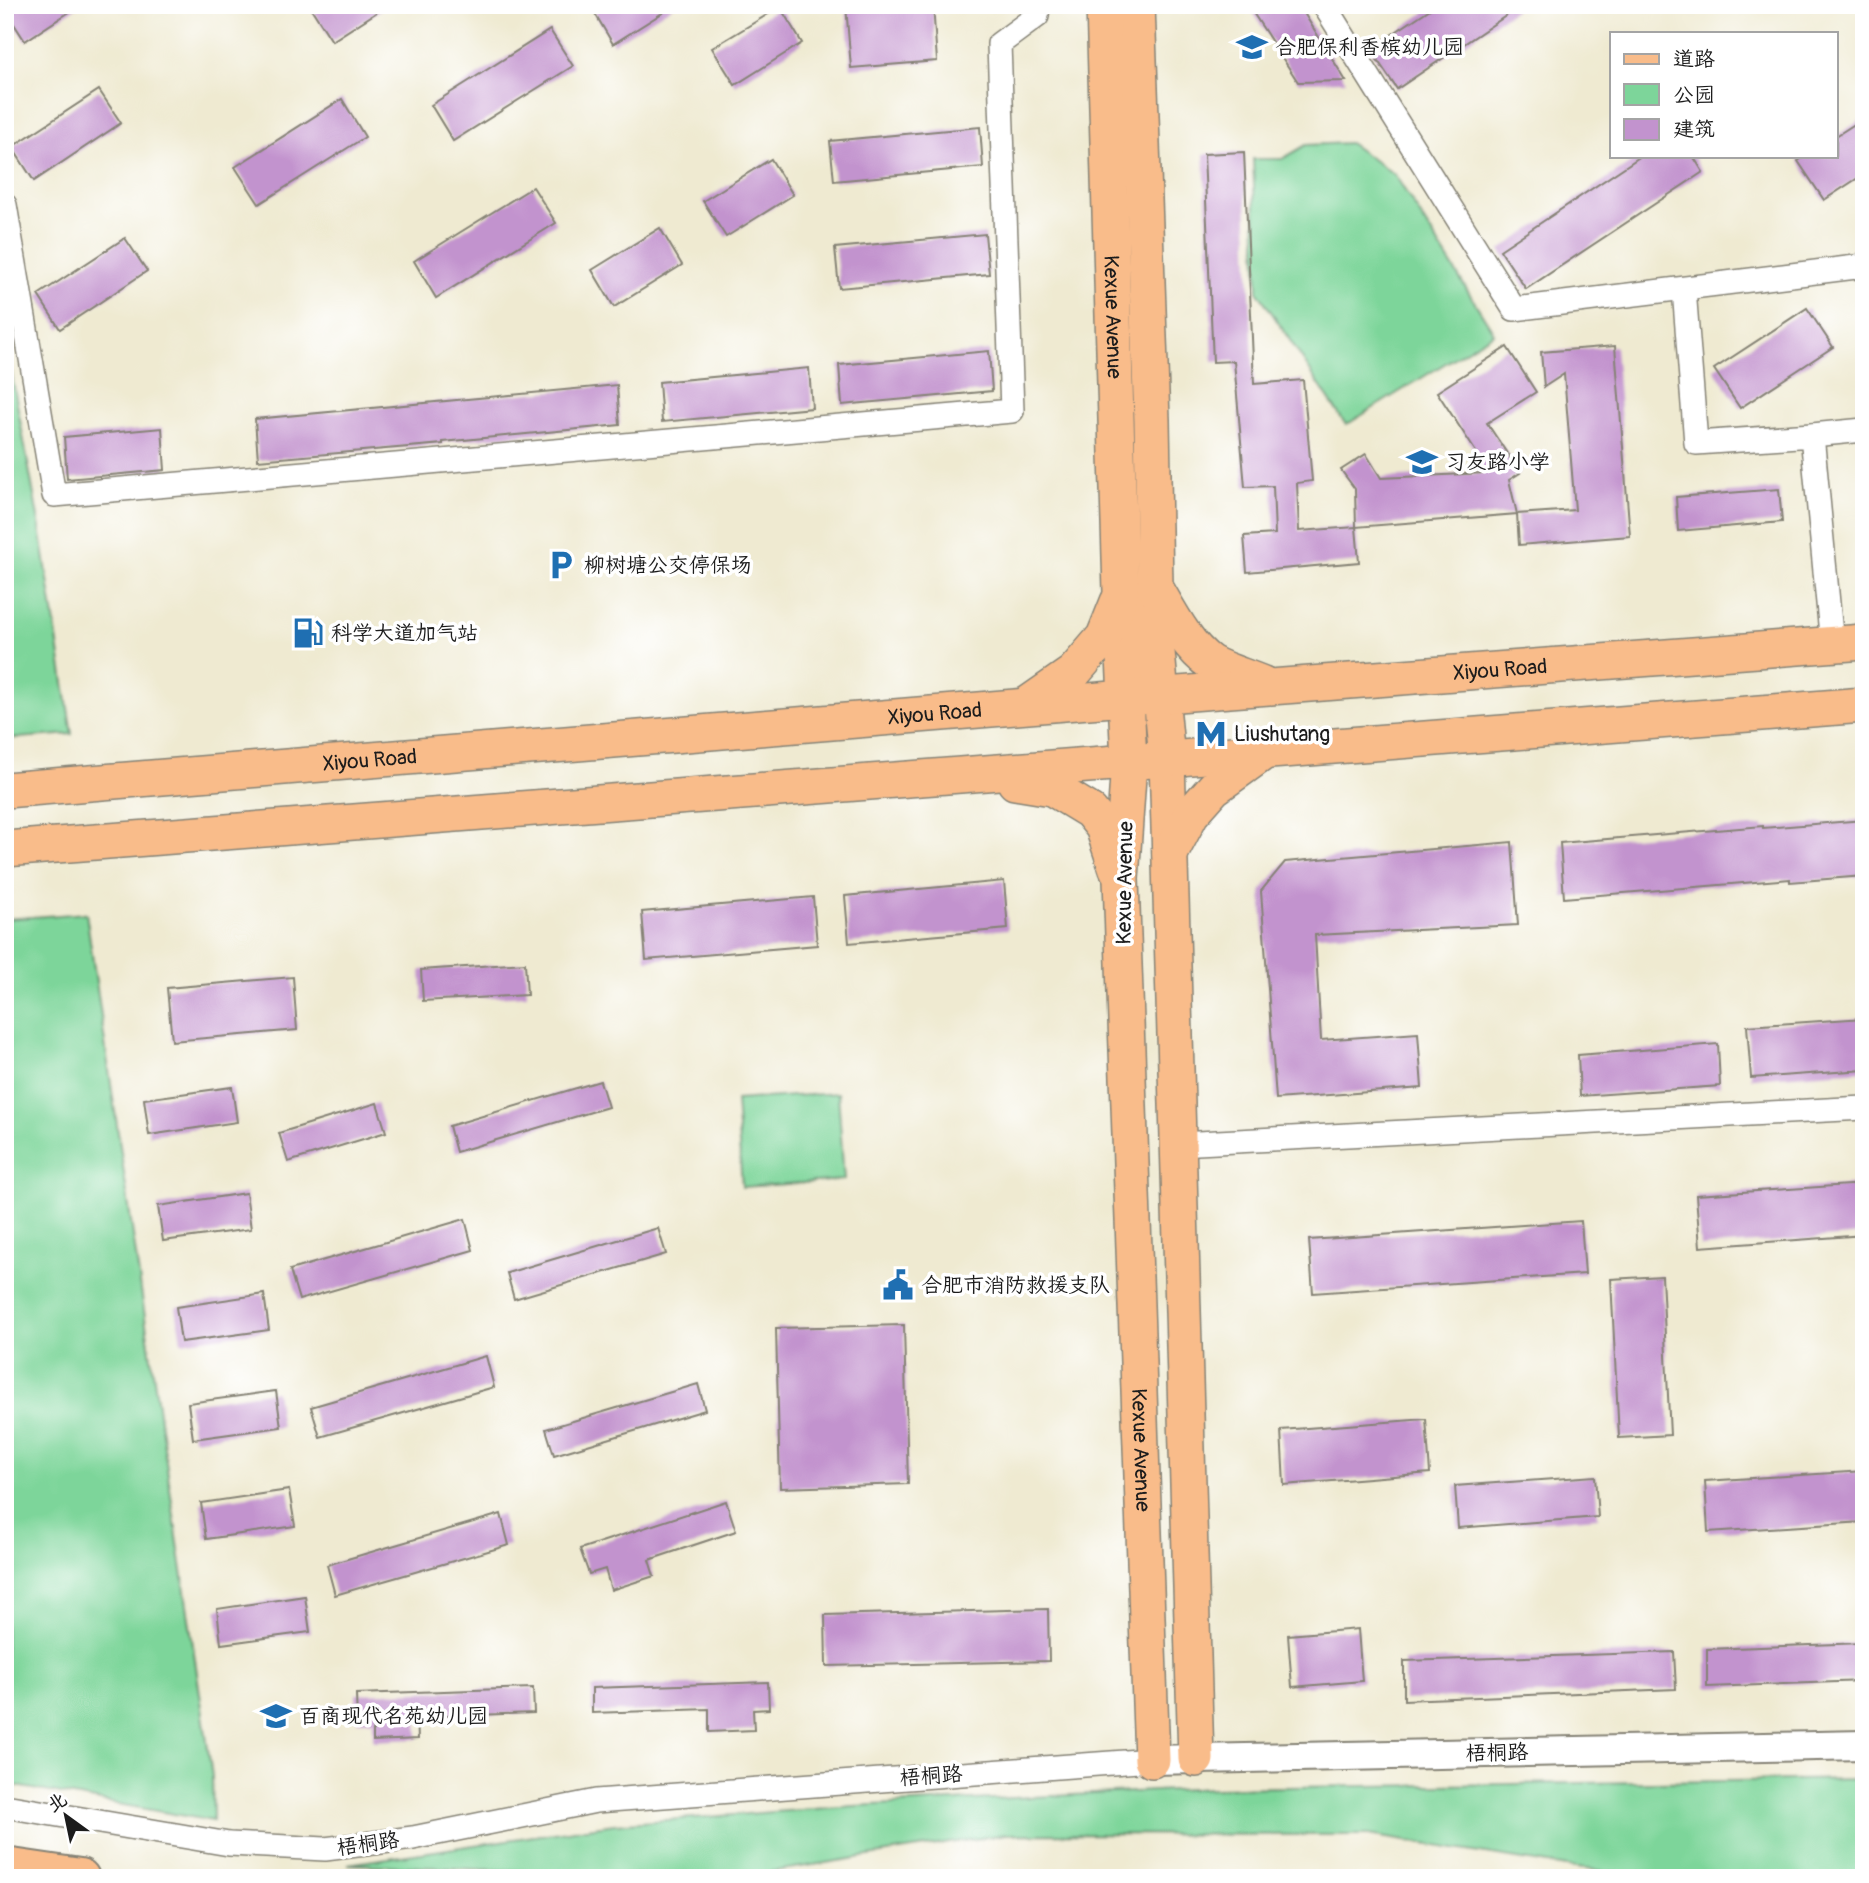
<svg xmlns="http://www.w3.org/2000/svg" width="1869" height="1883" viewBox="0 0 1869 1883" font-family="Pangolin,'LXGW WenKai TC',sans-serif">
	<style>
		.green { fill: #7dd59a; stroke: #4c785b; stroke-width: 2 }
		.building { fill: #c293ce }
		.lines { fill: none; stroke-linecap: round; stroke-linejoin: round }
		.minor-casing { stroke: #868376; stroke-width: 26 }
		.tertiary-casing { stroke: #868376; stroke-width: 32 }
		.primary-casing { stroke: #868376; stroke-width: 38 }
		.motorway-casing { stroke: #868376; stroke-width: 42 }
		.minor { stroke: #fff; stroke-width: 23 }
		.tertiary { stroke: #fff; stroke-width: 28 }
		.primary { stroke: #f9bc8a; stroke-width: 35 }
		.motorway { stroke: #f9bc8a; stroke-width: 38 }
		.labels { text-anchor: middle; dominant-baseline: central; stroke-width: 7; stroke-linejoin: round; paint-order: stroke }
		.poi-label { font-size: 21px; fill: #1c1c1c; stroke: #fff; text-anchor: start }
		.street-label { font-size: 21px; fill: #1c1c1c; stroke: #fff }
	</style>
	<rect width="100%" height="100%" fill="#fff"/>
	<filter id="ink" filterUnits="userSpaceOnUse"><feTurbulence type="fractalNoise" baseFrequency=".0143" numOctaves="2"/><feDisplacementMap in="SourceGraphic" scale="14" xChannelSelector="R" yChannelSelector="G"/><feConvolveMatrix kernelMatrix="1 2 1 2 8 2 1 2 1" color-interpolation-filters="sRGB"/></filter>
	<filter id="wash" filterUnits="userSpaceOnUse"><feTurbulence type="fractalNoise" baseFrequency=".00686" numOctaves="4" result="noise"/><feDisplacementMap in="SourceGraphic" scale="28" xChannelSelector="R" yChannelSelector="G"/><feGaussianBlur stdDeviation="1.57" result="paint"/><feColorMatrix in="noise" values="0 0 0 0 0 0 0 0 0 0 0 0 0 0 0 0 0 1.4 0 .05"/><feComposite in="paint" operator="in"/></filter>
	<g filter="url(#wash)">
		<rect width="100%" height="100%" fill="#efead1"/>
		<g class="green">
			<polygon points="1349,143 1395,175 1494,333 1346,425 1258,292 1253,159 1282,159 1306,145"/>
			<polygon points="5,339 40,528 72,734 5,739"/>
			<polygon points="86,913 212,1776 213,1821 5,1784 5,919"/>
			<polygon points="838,1093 844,1180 742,1187 736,1100"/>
			<polygon points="1864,1779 1864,1878 1667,1878 1567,1867 1368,1835 1006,1834 732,1878 695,1878 348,1864 614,1824 854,1806 1214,1788"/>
		</g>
		<g id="blocks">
			<g class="building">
				<polygon points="5,5 80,5 25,41 5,10"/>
				<polygon points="309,5 388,5 332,41"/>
				<polygon points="590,5 675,5 613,44"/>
				<polygon points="846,5 933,5 937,61 851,68"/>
				<polygon points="1248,5 1299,5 1346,81 1298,82"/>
				<polygon points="1436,5 1522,5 1397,89 1370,49"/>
				<polygon points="780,7 802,43 735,85 712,48"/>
				<polygon points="550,30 573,66 453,141 431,105"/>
				<polygon points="99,90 121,123 34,181 12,147"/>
				<polygon points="342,99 365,137 259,204 235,167"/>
				<polygon points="1864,118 1864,174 1824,200 1798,161 1806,156 1836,156 1836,136"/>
				<polygon points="980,127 983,167 834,181 830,141"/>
				<polygon points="1244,152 1254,384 1303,380 1312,481 1297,483 1299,531 1356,527 1359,562 1247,572 1244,536 1275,534 1273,486 1245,487 1234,361 1213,362 1204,154"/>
				<polygon points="1641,156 1693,156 1703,172 1526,289 1500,250"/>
				<polygon points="771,159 793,195 726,237 703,201"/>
				<polygon points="533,187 556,223 436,298 414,261"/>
				<polygon points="660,228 682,265 614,307 592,270"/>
				<polygon points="985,234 989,274 839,288 835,248"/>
				<polygon points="125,238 147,271 60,329 38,295"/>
				<polygon points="1807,308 1833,347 1740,408 1714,369"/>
				<polygon points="1615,346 1630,536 1519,545 1517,514 1575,510 1564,374 1544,387 1541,352"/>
				<polygon points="1507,347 1536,392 1487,423 1520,473 1509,480 1517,514 1356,527 1355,489 1341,470 1366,454 1381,478 1485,473 1473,454 1476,452 1437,392"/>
				<polygon points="989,351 992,391 842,405 839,365"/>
				<polygon points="809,368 812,408 662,422 659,382"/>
				<polygon points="617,385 620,425 443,442 443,444 258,460 255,419"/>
				<polygon points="162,428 165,470 67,479 64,437"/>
				<polygon points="1779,489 1782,522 1678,531 1676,497"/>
				<polygon points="1864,820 1864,876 1790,882 1790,879 1564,898 1560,843 1763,826 1763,828"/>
				<polygon points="1512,842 1518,925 1315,935 1321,1040 1418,1033 1422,1088 1276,1099 1261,891 1285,862"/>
				<polygon points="1004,881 1008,929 849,943 845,896"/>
				<polygon points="813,897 817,945 646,960 642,912"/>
				<polygon points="525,963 527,995 423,1001 421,970"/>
				<polygon points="293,977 297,1030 172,1041 167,988"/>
				<polygon points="1864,1018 1864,1070 1751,1078 1747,1026"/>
				<polygon points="1718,1044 1720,1086 1580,1096 1578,1055"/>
				<polygon points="600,1081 608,1107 456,1152 449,1126"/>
				<polygon points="232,1087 237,1122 149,1135 144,1099"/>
				<polygon points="377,1103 386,1132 288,1162 279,1133"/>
				<polygon points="1864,1184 1864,1235 1700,1247 1696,1195"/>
				<polygon points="246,1193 251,1229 163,1241 158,1206"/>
				<polygon points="465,1219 473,1250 299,1300 290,1270"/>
				<polygon points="1581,1221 1585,1274 1313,1293 1309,1240"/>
				<polygon points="658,1228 666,1254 514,1299 507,1273"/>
				<polygon points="1662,1276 1670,1435 1619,1438 1611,1279"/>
				<polygon points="264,1294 269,1330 181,1342 176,1307"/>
				<polygon points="904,1325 908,1484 780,1488 776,1328"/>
				<polygon points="486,1356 494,1387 320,1437 311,1407"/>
				<polygon points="698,1384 705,1410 554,1455 546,1429"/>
				<polygon points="276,1391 281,1427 193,1439 188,1403"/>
				<polygon points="1426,1419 1430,1473 1284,1485 1281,1430"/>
				<polygon points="1864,1471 1864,1522 1708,1532 1705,1481"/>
				<polygon points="1595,1476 1598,1517 1458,1528 1455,1486"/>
				<polygon points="289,1490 295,1526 206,1539 201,1503"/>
				<polygon points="726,1501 736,1531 649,1560 654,1576 611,1590 605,1569 589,1574 580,1549"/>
				<polygon points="501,1514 509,1545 335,1595 327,1565"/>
				<polygon points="305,1596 310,1632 221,1644 217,1609"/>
				<polygon points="1048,1609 1049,1661 826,1666 825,1615"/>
				<polygon points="1358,1629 1362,1681 1292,1687 1288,1635"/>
				<polygon points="1864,1643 1864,1681 1707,1687 1707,1649"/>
				<polygon points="1674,1652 1676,1689 1404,1700 1404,1661"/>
				<polygon points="768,1682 769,1709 753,1710 754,1730 709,1732 709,1709 592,1713 592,1688"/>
				<polygon points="533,1688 534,1713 417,1717 418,1739 373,1741 373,1721 357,1721 356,1694"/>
			</g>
		</g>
	</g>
	<g filter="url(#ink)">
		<use href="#blocks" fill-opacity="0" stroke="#868376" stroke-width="2"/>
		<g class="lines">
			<g class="minor-casing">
				<g id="minor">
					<polyline points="1324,5 1514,309 1864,266"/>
					<polyline points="5,205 54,495 1012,411 999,44 1037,16 1038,5"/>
					<polyline points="1684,289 1696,443 1812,435 1832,645"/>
					<polyline points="1812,435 1864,430"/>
					<polyline points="1178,1144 1864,1108"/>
					<polyline points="5,1806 229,1844 325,1849 413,1838 596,1801 1152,1760"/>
				</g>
			</g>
			<g class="tertiary-casing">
				<polyline id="tertiary" points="1152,1760 1864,1745"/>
			</g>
			<g class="primary-casing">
				<g id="primary">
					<path id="s1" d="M1104,5L1121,592L1129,762L1121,879L1152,1760"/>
					<polyline points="1137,5 1152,420 1156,641 1167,759 1196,1759"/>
					<path d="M1155,587C1169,611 1187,647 1211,663C1225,671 1247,677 1263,684"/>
					<polyline points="1028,704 1074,672 1104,637 1118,602"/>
					<polyline points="1015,782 1052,788 1090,811 1103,827 1117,869"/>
					<path id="s2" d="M5,790L1125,698L1864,642"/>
					<polyline points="5,849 1864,705"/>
					<polyline points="1170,854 1191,814 1214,788 1264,752"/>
				</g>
			</g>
			<g class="motorway-casing">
				<polyline id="motorway" points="5,1867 80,1878"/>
			</g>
			<use href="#minor" class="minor"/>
			<use href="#tertiary" class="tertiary"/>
			<use href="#primary" class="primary"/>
			<use href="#motorway" class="motorway"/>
		</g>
	</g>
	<defs>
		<g id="school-bare" transform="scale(2.415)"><path d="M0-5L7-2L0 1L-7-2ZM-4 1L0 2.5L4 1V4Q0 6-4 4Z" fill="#1f6fb2" stroke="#fff" stroke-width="2.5" paint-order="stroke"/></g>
		<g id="parking-bare" transform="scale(2.415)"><path d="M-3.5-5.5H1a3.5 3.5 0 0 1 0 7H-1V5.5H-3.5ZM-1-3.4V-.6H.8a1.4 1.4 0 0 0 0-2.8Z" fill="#1f6fb2" stroke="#fff" stroke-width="2.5" paint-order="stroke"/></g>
		<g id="fuel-bare" transform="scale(2.415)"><path d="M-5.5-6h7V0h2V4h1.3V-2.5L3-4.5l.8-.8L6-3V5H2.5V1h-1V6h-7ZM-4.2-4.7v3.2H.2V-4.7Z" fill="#1f6fb2" stroke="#fff" stroke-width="2.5" paint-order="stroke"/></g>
		<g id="metro-bare" transform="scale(2.415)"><path d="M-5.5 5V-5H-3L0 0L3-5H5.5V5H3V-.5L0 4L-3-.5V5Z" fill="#1f6fb2" stroke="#fff" stroke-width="2.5" paint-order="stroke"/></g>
		<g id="civic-bare" transform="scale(2.415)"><path d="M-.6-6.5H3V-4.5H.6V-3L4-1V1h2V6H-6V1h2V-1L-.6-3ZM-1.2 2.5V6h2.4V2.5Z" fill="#1f6fb2" stroke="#fff" stroke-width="2.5" paint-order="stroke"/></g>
	</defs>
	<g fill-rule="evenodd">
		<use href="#school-bare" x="1252" y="47"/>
		<use href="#school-bare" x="1422" y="462"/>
		<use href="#parking-bare" x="561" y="565"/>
		<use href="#fuel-bare" x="308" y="633"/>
		<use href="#metro-bare" x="1211" y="734"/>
		<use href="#civic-bare" x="898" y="1285"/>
		<use href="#school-bare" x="276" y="1716"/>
	</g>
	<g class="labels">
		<g class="poi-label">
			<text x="1275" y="47">合肥保利香槟幼儿园</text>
			<text x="1445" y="462">习友路小学</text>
			<text x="584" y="565">柳树塘公交停保场</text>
			<text x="331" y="633">科学大道加气站</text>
			<text x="1234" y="734">Liushutang</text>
			<text x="921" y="1285">合肥市消防救援支队</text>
			<text x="299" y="1716">百商现代名苑幼儿园</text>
		</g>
		<g class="street-label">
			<text stroke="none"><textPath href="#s1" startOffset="312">Kexue Avenue</textPath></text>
			<text stroke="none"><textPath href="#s2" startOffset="1500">Xiyou Road</textPath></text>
			<text stroke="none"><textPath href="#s2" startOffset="933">Xiyou Road</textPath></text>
			<text stroke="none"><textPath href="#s2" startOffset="366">Xiyou Road</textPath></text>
			<text transform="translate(1125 883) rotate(-89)">Kexue Avenue</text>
			<text stroke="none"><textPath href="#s1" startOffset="1446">Kexue Avenue</textPath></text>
			<text transform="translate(1497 1753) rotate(-1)">梧桐路</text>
			<text transform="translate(931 1776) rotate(-4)">梧桐路</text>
			<text transform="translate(368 1844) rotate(-8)">梧桐路</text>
		</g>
	</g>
	<rect width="1869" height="1883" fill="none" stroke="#fff" stroke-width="28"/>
	<rect x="1610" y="32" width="228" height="126" fill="#ffffff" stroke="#a4a4a4" stroke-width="2"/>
	<rect x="1624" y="54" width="35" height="10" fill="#f9bc8a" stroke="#a4a4a4" stroke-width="2"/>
	<text x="1673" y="66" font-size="21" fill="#1c1c1c">道路</text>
	<rect x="1624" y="84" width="35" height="21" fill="#7dd59a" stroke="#a4a4a4" stroke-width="2"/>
	<text x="1673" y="102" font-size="21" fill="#1c1c1c">公园</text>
	<rect x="1624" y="119" width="35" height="21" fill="#c293ce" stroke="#a4a4a4" stroke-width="2"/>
	<text x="1673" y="136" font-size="21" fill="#1c1c1c">建筑</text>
	<g transform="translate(66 1816) rotate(327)" stroke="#ffffff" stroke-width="5" paint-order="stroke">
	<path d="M0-5L12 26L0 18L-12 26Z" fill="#1c1c1c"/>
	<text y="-10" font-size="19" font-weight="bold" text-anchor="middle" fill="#1c1c1c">北</text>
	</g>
</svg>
